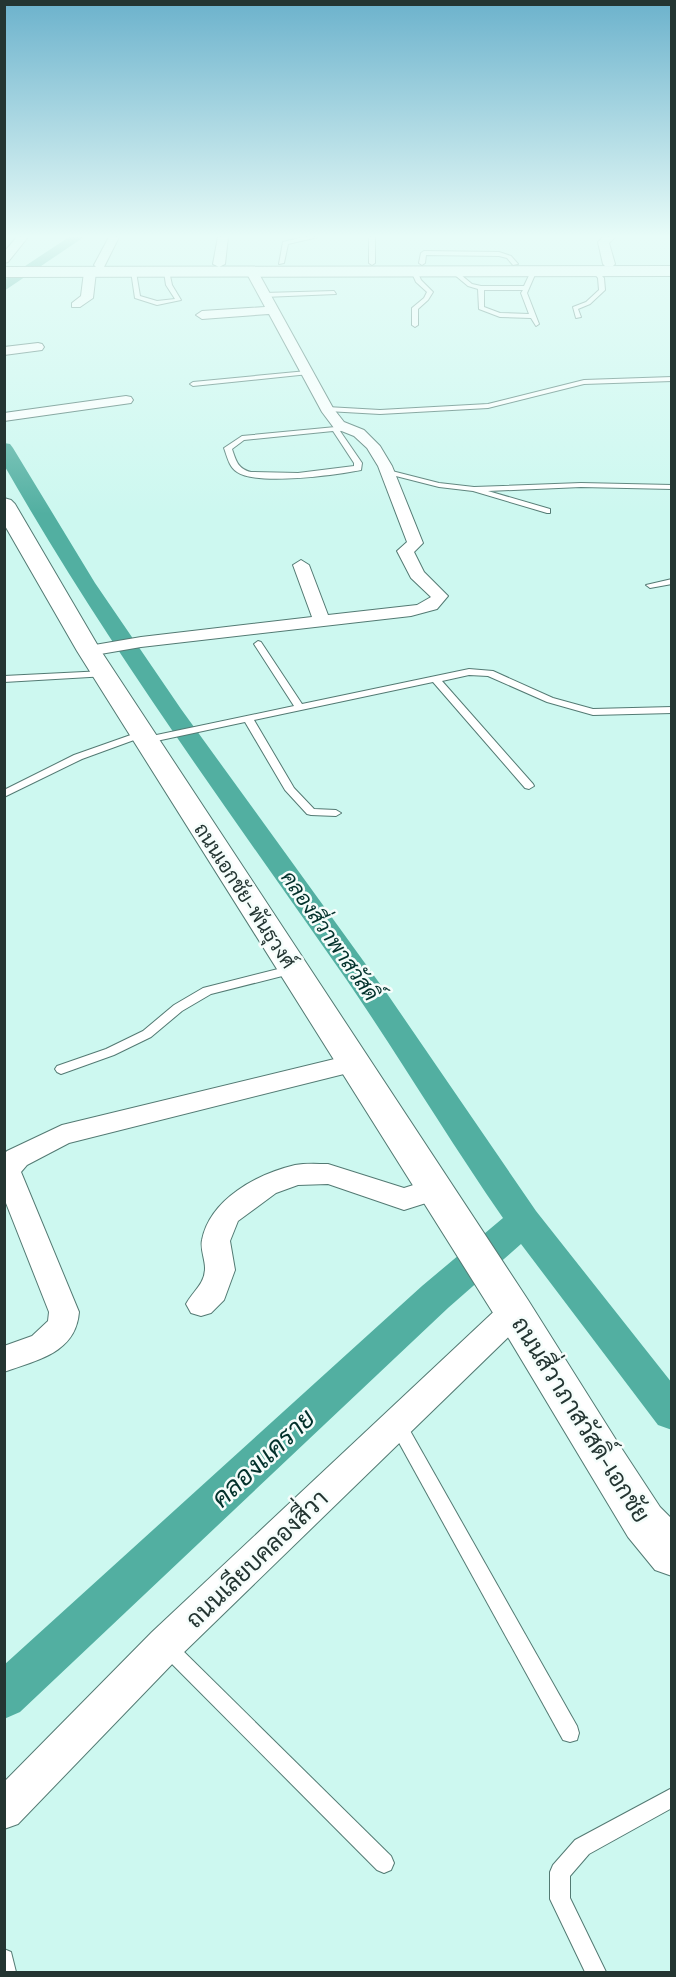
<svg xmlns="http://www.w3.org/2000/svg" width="676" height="1977" viewBox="0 0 676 1977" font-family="'Exo 2',Sarabun,sans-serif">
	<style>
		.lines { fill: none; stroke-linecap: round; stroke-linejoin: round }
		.canal { fill: #52afa1; fill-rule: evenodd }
		.lane-casing { stroke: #537a73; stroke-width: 2 }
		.street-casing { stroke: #537a73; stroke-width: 2 }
		.secondary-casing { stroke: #537a73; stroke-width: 2 }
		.primary-casing { stroke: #537a73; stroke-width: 2 }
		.lane { fill: #fff; fill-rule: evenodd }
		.street { fill: #fff; fill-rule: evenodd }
		.secondary { fill: #fff; fill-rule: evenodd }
		.primary { fill: #fff; fill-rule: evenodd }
		.labels { text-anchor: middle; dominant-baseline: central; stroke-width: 5; stroke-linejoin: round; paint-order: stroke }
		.street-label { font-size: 20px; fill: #243532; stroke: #f5fdfb }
		.water-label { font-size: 21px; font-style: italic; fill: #02312b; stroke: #f5fdfb }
		.near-street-label { font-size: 24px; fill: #243532; stroke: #f5fdfb }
		.near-water-label { font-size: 26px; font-style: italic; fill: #02312b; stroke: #f5fdfb }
	</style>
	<rect width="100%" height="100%" fill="#cdf8f0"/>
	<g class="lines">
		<g class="canal">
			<polygon points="69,237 84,237 4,291 4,280"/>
			<path d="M4,443L10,444L13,448L95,583L181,709L388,995L536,1211L672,1383V1430L658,1425L521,1244L448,1308L20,1712L4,1719V1665L422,1286L503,1218C449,1140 400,1058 346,979C228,810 106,644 4,465Z"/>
		</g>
		<g class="lane-casing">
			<g id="lane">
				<polygon points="303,237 318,237 288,244 284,263 279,264 283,242"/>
				<polygon points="369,237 375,237 375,263 372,265 369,263"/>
				<polygon points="424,251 499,252 511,256 518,264 513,265 507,258 499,256 426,255 425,263 422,265 419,263 421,253"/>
				<polygon points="414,269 417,271 421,280 433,292 428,300 418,309 418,325 415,327 412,325 412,308 424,298 427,292 416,282 411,271"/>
				<path d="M532,269L537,270L527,293L539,324L536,326L531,318L500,317L479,309L478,289L468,286L450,271L455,270L472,284L481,286H524ZM484,290H523L521,293L529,314L500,313L484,307Z"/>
				<polygon points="595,269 604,278 605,290 590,304 578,309 581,317 576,318 573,307 586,302 599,290 598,278 592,271"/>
				<polygon points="131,271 136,272 140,296 157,301 175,299 166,285 164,272 169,271 172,285 181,300 157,305 135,298"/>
				<polygon points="334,291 336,294 264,297 261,295 264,293"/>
				<polygon points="307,371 310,373 309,374 193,386 190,384 193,382"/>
				<polygon points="672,377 672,381 584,384 488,408 380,414 327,411 324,409 327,407 380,410 488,404 584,380"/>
				<path d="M346,426L349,428L348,429L340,431L362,463L361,470C336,475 257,486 237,472C229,467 227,456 224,448L242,436ZM333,431L354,463V466L298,473L251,472C238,469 236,461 232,449L244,440Z"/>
				<polygon points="384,469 439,483 474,487 581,483 672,485 672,489 581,487 488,491 550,509 550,513 547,513 473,491 439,487 384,473"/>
				<polygon points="672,579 672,584 650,588 646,585"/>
				<polygon points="258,641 261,642 302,704 469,669 493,671 553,698 593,709 672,707 672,713 593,715 547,702 488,676 469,675 442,681 533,784 534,786 529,789 525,788 433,682 254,720 294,788 314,809 336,810 341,813 336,816 311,815 307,814 285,790 245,722 147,743 142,740 147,737 294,706 254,644"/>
				<polygon points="104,671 109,674 107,676 4,682 4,676"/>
				<polygon points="142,731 147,734 145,736 82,759 4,797 4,790 74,755"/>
				<polygon points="294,965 300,969 298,972 211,994 182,1011 151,1037 114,1055 61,1074 57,1072 55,1069 57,1066 106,1049 143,1031 174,1005 203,988"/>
				<polygon points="398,1418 404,1420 577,1726 579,1733 577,1740 570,1742 563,1740 392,1430 390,1425 392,1420"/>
				<polygon points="168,1639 174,1642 391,1856 394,1863 391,1870 384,1873 377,1870 162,1654 159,1648 162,1642"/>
				<polygon points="672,1788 672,1808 589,1854 570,1876 570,1898 606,1972 585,1972 550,1899 550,1872 553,1865 575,1840"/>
				<polygon points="4,1949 11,1952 16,1972 4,1972"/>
			</g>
		</g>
		<g class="street-casing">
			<g id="street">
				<polygon points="17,237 28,237 8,262 4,263 4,252"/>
				<polygon points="109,237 119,237 104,267 96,267 94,265"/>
				<polygon points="218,237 228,237 225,264 219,267 213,264"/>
				<polygon points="603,237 615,237 609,243 615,264 613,266 605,266 603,264 598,242"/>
				<polygon points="90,269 96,272 93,298 80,307 72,307 72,303 81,296 84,272"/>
				<polygon points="252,269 258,272 333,408 344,422 364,430 380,446 392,466 423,543 414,552 424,572 448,596 437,609 411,616 141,647 89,656 83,655 80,651 83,647 141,637 312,617 293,565 301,560 309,565 328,615 417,605 431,597 411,578 397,551 407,542 378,466 367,448 354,436 334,428 322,412 269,314 202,319 196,315 202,311 265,307 246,272"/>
				<polygon points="38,343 42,344 44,347 42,350 4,355 4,347"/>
				<polygon points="126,396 131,397 133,400 131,403 4,421 4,413"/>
				<path d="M355,1054L364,1057L368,1063L364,1069L69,1143L27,1165L21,1172L79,1312C76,1353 37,1360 4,1372V1346L32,1336L48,1321L49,1312L4,1198V1154L7,1151L62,1125Z"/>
				<path d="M328,1164L404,1188L435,1178L445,1181L449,1189L445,1197L404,1210L328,1184L298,1185L276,1193L238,1221L230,1241L235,1270L224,1300L211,1313L201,1316L191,1313L186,1304C193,1291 205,1284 205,1268C205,1259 200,1249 202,1240C210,1199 257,1174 295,1165C306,1163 317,1164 328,1164Z"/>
				<polygon points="514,1300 525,1303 529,1312 525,1321 178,1658 18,1824 4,1829 4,1782 152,1632 503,1303"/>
			</g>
		</g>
		<g class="secondary-casing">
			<polygon id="secondary" points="4,498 11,500 15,504 101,651 528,1300 618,1443 660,1507 672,1519 672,1576 655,1570 628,1537 500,1324 77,651 4,524"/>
		</g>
		<g class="primary-casing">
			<polygon id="primary" points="672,266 672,276 4,277 4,267"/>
		</g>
		<use href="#lane" class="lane"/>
		<use href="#street" class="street"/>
		<use href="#secondary" class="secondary"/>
		<use href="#primary" class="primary"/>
	</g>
	<linearGradient id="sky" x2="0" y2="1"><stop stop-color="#6cb2cc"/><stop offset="0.46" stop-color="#e8fcf8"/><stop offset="1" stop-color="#e8fcf8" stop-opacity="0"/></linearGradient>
	<rect width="676" height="514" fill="url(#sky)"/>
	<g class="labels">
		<g class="street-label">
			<text transform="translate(246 895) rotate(57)">ถนนเอกชัย-พันธุวงศ์</text>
		</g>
		<g class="water-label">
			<text transform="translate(331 935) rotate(55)">คลองสี่วาพาสวัสดิ์</text>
		</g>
		<g class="near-street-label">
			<text transform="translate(582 1419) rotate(58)">ถนนสี่วาภาสวัสดิ์-เอกชัย</text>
			<text transform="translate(256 1558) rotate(-44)">ถนนเลียบคลองสี่วา</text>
		</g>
		<g class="near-water-label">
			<text transform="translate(262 1457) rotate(-43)">คลองเเคราย</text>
		</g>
	</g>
	<rect width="676" height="1977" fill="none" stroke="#243532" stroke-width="12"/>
</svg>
